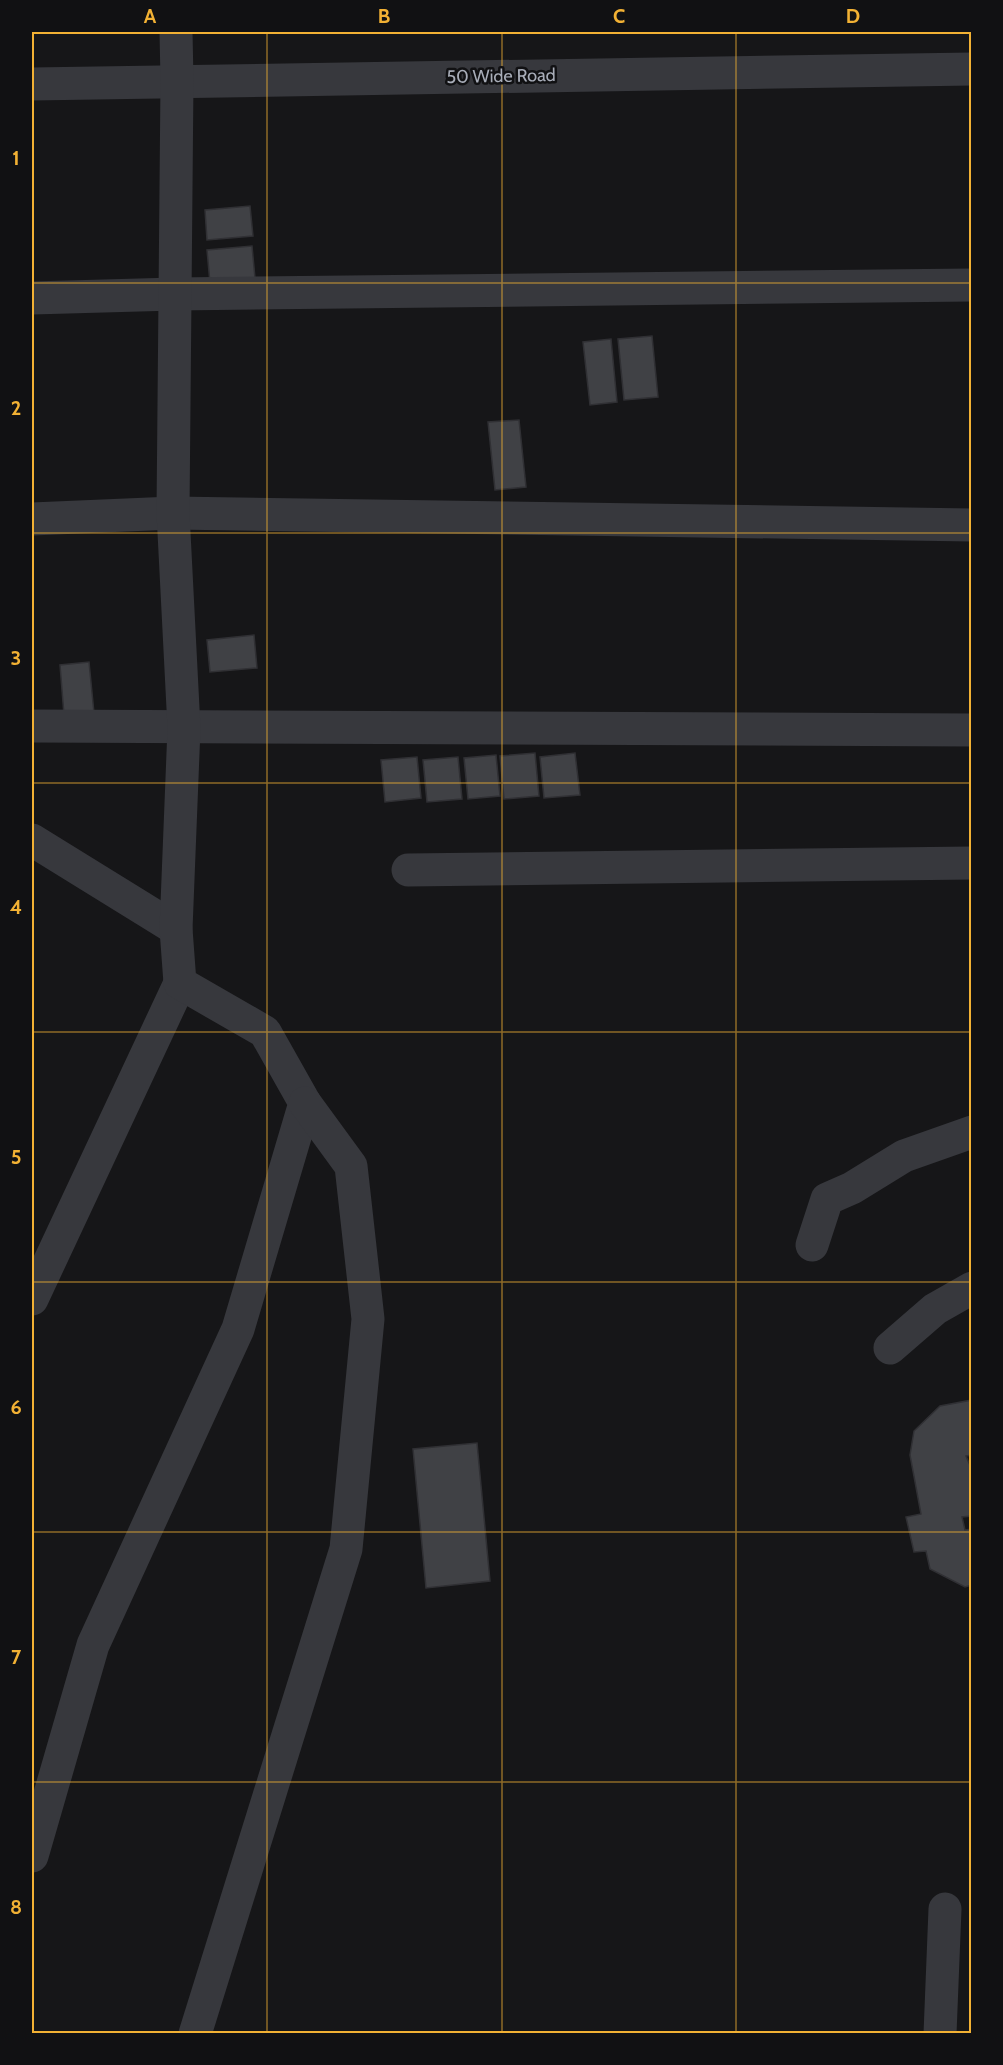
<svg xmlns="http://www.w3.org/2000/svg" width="1003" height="2065" viewBox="0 0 1003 2065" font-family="Cabin,sans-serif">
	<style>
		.building { fill: #404145; stroke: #303034; stroke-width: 1.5 }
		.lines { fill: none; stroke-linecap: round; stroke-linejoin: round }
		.minor { stroke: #37383d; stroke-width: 33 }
		.grid { fill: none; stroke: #f2b134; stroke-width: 1.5; stroke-opacity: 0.55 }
		.labels { text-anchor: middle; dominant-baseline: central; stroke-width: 5; stroke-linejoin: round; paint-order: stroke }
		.street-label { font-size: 18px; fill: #a8adb8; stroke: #111113 }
		.neatline { fill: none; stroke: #f2b134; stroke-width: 2 }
		.grid-label { font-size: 20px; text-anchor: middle; font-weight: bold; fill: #f2b134 }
	</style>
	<rect width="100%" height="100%" fill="#161618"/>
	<g class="building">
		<polygon points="250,206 253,236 207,240 205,210"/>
		<polygon points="252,246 255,278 210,283 207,250"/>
		<polygon points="652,336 658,397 624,400 618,339"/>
		<polygon points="611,339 617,402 590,405 583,342"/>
		<polygon points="519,420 526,487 495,490 488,422"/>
		<polygon points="254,635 257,668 210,672 207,640"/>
		<polygon points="89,662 94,713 64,715 60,665"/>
		<polygon points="535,753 539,796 504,799 500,756"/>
		<polygon points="575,753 580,795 544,798 540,757"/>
		<polygon points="496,755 500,796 468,799 464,758"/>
		<polygon points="417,757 421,798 385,802 381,760"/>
		<polygon points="458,757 462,799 427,802 423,760"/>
		<polygon points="972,1400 972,1455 966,1456 972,1470 972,1516 962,1517 965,1530 972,1529 972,1585 965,1587 930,1569 926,1551 914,1552 906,1517 921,1514 910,1455 914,1431 940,1406"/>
		<polygon points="477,1443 490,1581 426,1588 413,1449"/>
	</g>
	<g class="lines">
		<g class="minor">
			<polyline points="32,84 972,69"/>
			<polyline points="32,298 175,294 972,285"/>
			<polyline points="32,519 173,513 972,525"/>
			<polyline points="32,726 972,730"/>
			<polyline points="32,840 176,929"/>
			<polyline points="408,870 972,863"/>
			<polyline points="812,1245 827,1199 852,1188 904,1156 972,1132"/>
			<polyline points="32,1299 180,983"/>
			<polyline points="890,1348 935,1309 972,1288"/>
			<polyline points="32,1856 93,1645 238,1329 305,1103 265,1032 180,983 176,929 184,728 173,513 177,80 176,32"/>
			<polyline points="195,2034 346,1549 368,1319 351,1166 305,1103"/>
			<polyline points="940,2034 945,1909"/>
		</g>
	</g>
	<path class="grid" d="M267,32V2034M502,32V2034M736,32V2034M32,283H972M32,533H972M32,783H972M32,1032H972M32,1282H972M32,1532H972M32,1782H972"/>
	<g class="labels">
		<g class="street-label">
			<text transform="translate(501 76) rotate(-1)">50 Wide Road</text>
		</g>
	</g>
	<rect width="1003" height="2065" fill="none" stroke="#111113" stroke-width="66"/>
	<rect x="33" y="33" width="937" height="1999" class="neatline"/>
	<g class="grid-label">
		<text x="150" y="23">A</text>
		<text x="384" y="23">B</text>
		<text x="619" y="23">C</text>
		<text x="853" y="23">D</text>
		<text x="16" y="165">1</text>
		<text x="16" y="415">2</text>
		<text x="16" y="665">3</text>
		<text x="16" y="914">4</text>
		<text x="16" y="1164">5</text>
		<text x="16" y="1414">6</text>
		<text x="16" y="1664">7</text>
		<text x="16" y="1914">8</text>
	</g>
</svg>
